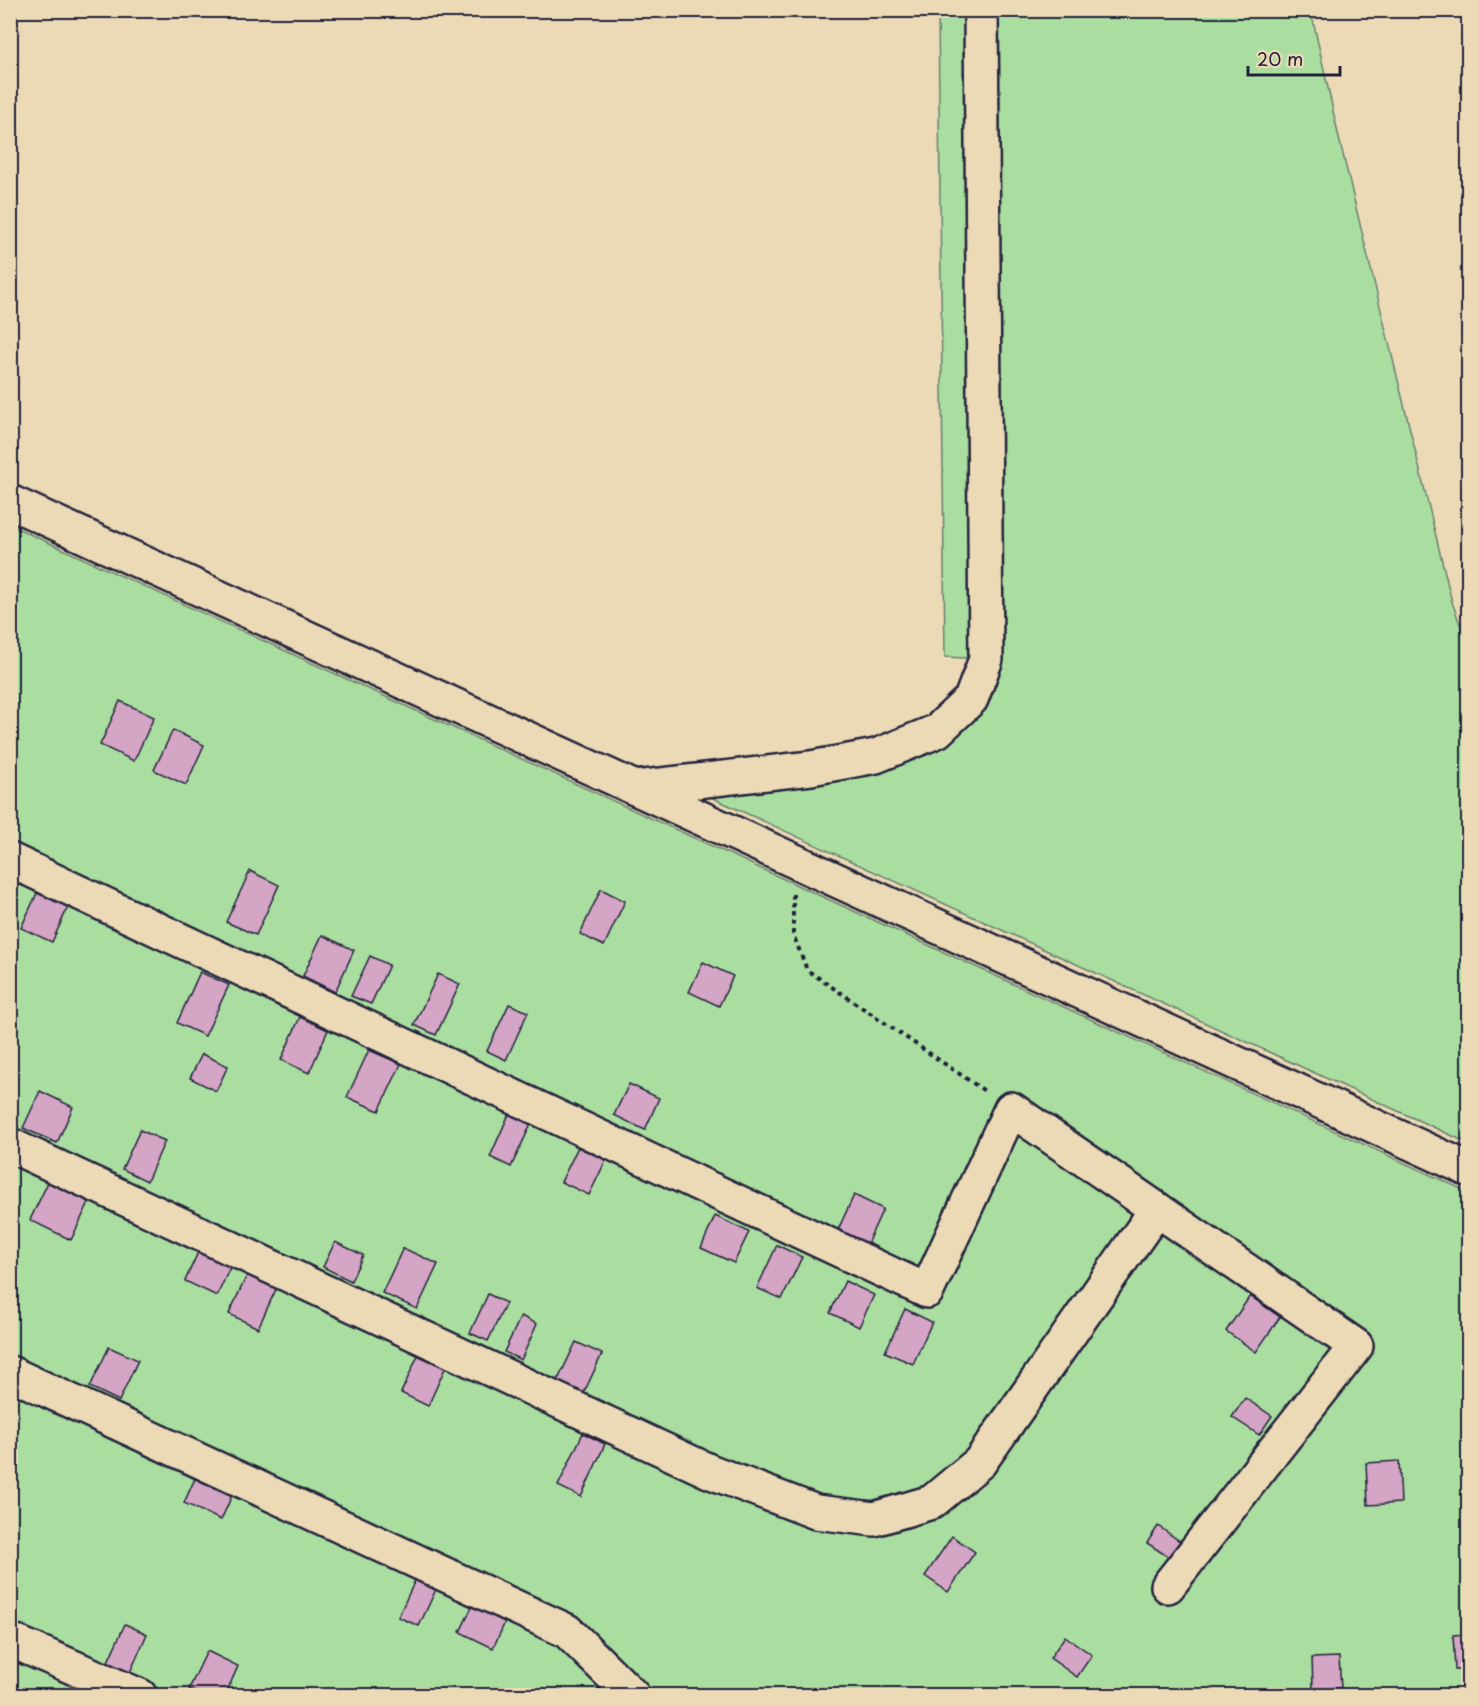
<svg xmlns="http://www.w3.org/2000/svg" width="1479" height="1706" viewBox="0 0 1479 1706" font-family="'Playpen Sans',sans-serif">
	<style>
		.green { fill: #aadea1; stroke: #66806e; stroke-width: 1.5 }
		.building { fill: #d4a5c5; stroke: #22223b; stroke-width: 1.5 }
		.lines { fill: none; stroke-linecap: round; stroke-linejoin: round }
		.minor-casing { stroke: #22223b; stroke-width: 38 }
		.path { stroke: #22223b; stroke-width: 4; stroke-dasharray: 4.5 4.5; stroke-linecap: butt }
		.minor { stroke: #ecdab7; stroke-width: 33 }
	</style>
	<rect width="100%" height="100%" fill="#ecdab7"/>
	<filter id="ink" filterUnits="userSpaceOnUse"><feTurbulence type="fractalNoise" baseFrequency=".0167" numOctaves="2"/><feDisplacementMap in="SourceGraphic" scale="12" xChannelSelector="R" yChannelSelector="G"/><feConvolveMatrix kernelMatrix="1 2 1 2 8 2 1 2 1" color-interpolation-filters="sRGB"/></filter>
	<g filter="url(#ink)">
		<g class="green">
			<polygon points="938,11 1311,11 1339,138 1452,602 1468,646 1468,1143 680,783 937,731 985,659 945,657"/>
			<polygon points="10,525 1468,1192 1468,1695 11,1695"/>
		</g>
		<g class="building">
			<polygon points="120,701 154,717 134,761 100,745"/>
			<polygon points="173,730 204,745 186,785 154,770"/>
			<polygon points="250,871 279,885 256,935 226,922"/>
			<polygon points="601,889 625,901 604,946 580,934"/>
			<polygon points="37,893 68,907 52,942 21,928"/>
			<polygon points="322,935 354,950 335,992 303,976"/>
			<polygon points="370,956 389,965 371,1004 351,996"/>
			<polygon points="703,962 733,976 719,1006 689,992"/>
			<polygon points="200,972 229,985 205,1036 177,1023"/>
			<polygon points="438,974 460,984 436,1035 414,1025"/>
			<polygon points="509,1004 528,1012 506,1060 487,1051"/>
			<polygon points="300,1017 328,1030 309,1073 281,1060"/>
			<polygon points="369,1050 401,1064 379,1111 347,1097"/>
			<polygon points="202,1054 228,1066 216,1091 190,1078"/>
			<polygon points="629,1084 659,1098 645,1130 614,1115"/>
			<polygon points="40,1091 73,1107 57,1143 23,1128"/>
			<polygon points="509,1114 531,1124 511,1167 490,1157"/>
			<polygon points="140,1130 165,1141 147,1181 122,1169"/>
			<polygon points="578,1147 606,1160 589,1195 561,1182"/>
			<polygon points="50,1178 91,1198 71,1240 30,1220"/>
			<polygon points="854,1195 883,1209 866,1246 837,1232"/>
			<polygon points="715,1216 749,1232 734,1263 701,1248"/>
			<polygon points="335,1242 363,1255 351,1281 323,1267"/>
			<polygon points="777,1245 802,1257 782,1299 757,1288"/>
			<polygon points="403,1248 438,1264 417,1309 382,1293"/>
			<polygon points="199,1250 231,1265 217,1296 185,1281"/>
			<polygon points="248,1273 277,1287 258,1328 229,1314"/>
			<polygon points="845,1281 874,1295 859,1327 830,1313"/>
			<polygon points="488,1294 506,1303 488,1341 470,1333"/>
			<polygon points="1250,1296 1280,1317 1256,1352 1226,1331"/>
			<polygon points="905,1309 932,1322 913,1364 885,1352"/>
			<polygon points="521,1316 537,1324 521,1360 504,1352"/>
			<polygon points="576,1342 602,1354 582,1397 556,1384"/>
			<polygon points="109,1347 138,1360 119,1401 90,1387"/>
			<polygon points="419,1353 446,1366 428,1406 401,1393"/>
			<polygon points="1245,1398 1272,1416 1259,1435 1232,1417"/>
			<polygon points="583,1433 605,1444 581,1497 558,1486"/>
			<polygon points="1399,1461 1401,1503 1368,1505 1366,1463"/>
			<polygon points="197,1474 234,1491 221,1520 184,1503"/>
			<polygon points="1158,1526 1181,1542 1170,1558 1147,1543"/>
			<polygon points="952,1536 975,1552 948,1592 925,1576"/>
			<polygon points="418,1574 439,1583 419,1626 398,1617"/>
			<polygon points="474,1603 507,1618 493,1648 460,1632"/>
			<polygon points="125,1624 147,1634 128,1677 106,1666"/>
			<polygon points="1468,1634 1468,1670 1455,1670 1453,1635"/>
			<polygon points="1065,1636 1092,1655 1077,1677 1050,1658"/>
			<polygon points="207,1651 238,1666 225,1696 203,1696 189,1689"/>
			<polygon points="1339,1657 1341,1688 1313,1689 1312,1658"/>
		</g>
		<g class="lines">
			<g class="minor-casing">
				<g id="minor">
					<polyline points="10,502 1468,1169"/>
					<polyline points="635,788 811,768 876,756 937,731 971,699 986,659 981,10"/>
					<polyline points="10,860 927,1291 1011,1109 1356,1346 1168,1586"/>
					<polyline points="10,1145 709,1471 816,1512 874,1519 932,1502 980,1462 1157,1209"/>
					<polyline points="10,1373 567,1631 633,1696"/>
					<polyline points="10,1640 140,1696"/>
				</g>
			</g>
			<polyline class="path" points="793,894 793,934 807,970 986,1092"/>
			<use href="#minor" class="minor"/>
		</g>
	</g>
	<rect width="1479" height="1706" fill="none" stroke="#ecdab7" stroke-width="36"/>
	<rect x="18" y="18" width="1443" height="1670" fill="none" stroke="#22223b" stroke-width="2" filter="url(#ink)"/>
	<path d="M1248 66v9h92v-9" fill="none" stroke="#22223b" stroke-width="3"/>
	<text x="1257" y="66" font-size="18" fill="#22223b" stroke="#ecdab7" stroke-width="4.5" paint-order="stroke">20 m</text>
</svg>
